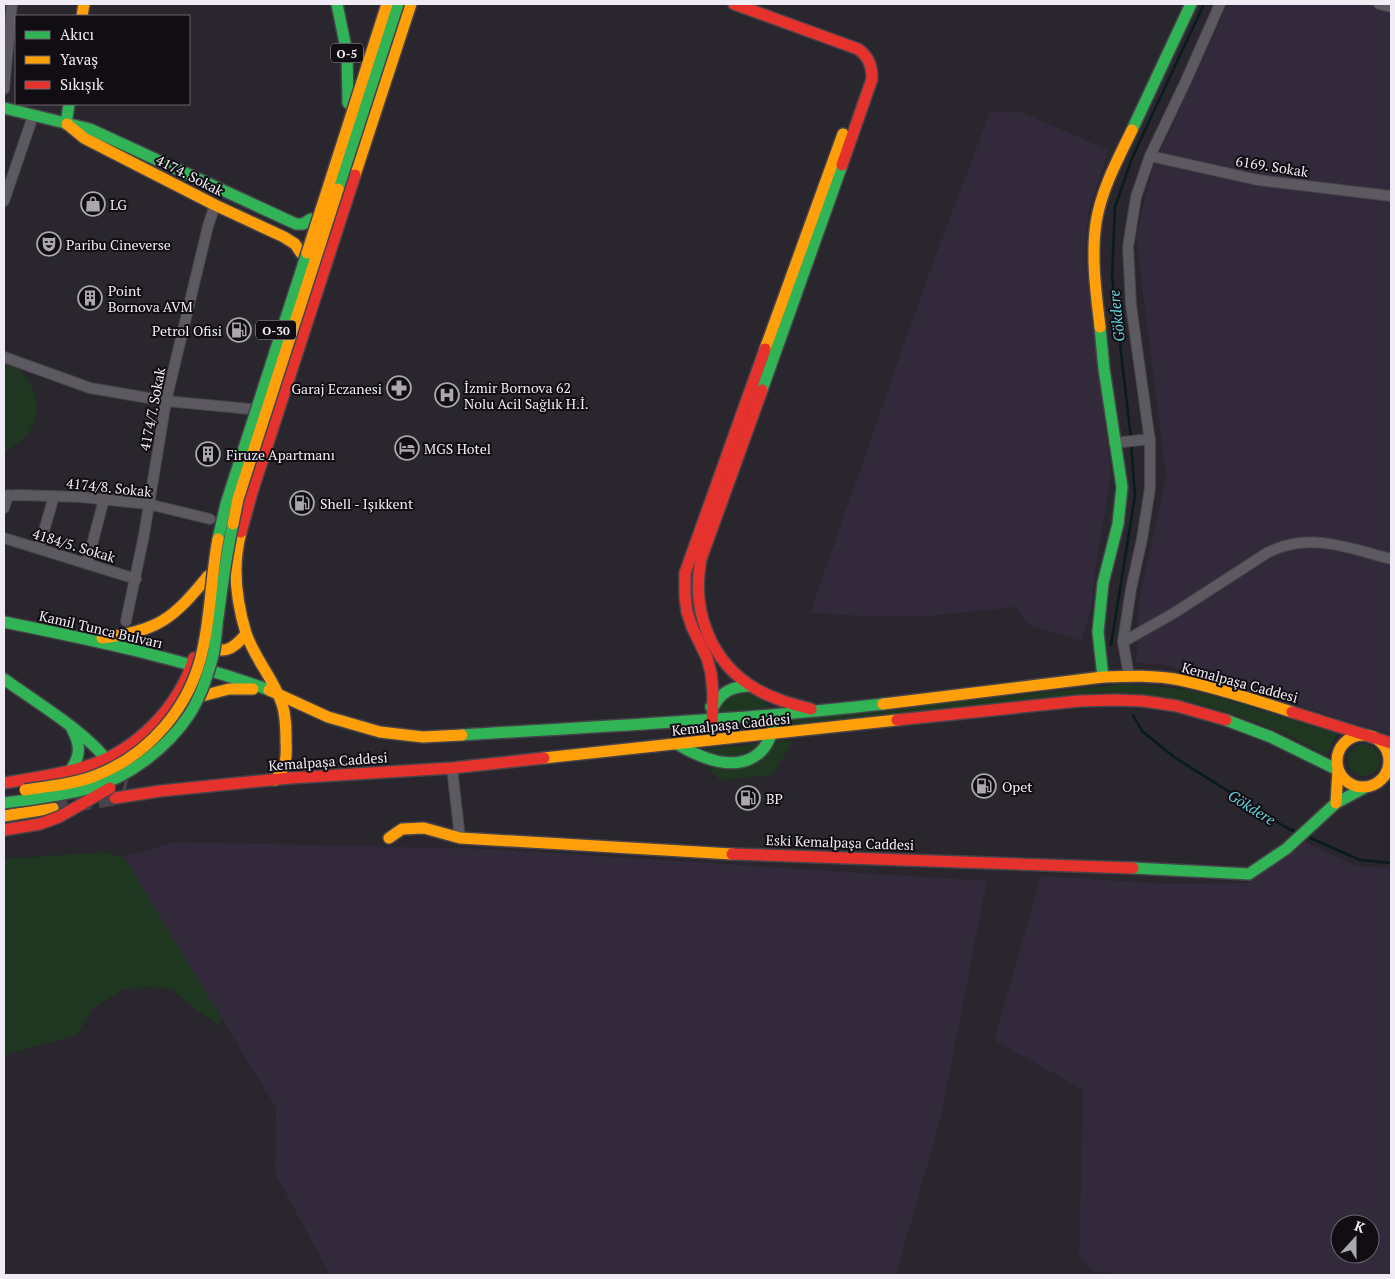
<svg xmlns="http://www.w3.org/2000/svg" width="1395" height="1279" viewBox="0 0 1395 1279" font-family="'PT Serif',serif">
	<style>
		.built { fill: #32293b; fill-rule: evenodd }
		.green { fill: #1f3620 }
		.lines { fill: none; stroke-linecap: round; stroke-linejoin: round }
		.stream { stroke: #081b1e; stroke-width: 2.5 }
		.primary-tunnel { stroke: #47444b; stroke-width: 15; stroke-dasharray: 15 8; stroke-linecap: butt }
		.street-casing { stroke: #46444a; stroke-width: 12 }
		.fast-casing { stroke: #46444a; stroke-width: 14 }
		.slow-casing { stroke: #46444a; stroke-width: 14 }
		.jam-casing { stroke: #46444a; stroke-width: 14 }
		.street { stroke: #5c5960; stroke-width: 10 }
		.fast { stroke: #30b455; stroke-width: 11 }
		.slow { stroke: #ff9f0a; stroke-width: 11 }
		.jam { stroke: #e5322d; stroke-width: 11 }
		.fast-bridge-casing { stroke: #46444a; stroke-width: 14; stroke-linecap: butt }
		.slow-bridge-casing { stroke: #46444a; stroke-width: 14; stroke-linecap: butt }
		.jam-bridge-casing { stroke: #46444a; stroke-width: 14; stroke-linecap: butt }
		.fast-bridge { stroke: #30b455; stroke-width: 11 }
		.slow-bridge { stroke: #ff9f0a; stroke-width: 11 }
		.jam-bridge { stroke: #e5322d; stroke-width: 11 }
		.labels { text-anchor: middle; dominant-baseline: central; stroke-width: 4; stroke-linejoin: round; paint-order: stroke }
		.shield { fill: #100d13; stroke: #ada9b1; stroke-width: 1 }
		.shield-label { font-size: 12px; font-weight: bold; fill: #f0ecf5 }
		.street-label { font-size: 14px; fill: #f0ecf5; stroke: #100d13 }
		.poi-label { font-size: 14px; fill: #f0ecf5; stroke: #100d13; text-anchor: start }
		.water-label { font-size: 15px; font-style: italic; fill: #66d1da; stroke: #100d13 }
	</style>
	<rect width="100%" height="100%" fill="#29262d"/>
	<g class="built">
		<polygon points="1228,4 1391,4 1391,734 1161,664 1136,663 1139,600 1166,477 1136,237 1152,169"/>
		<polygon points="1019,111 1108,150 1088,214 1085,257 1111,476 1096,566 1092,603 1082,641 1028,625 1016,607 929,616 879,617 810,613 925,284 990,112"/>
		<path d="M1303,841L1357,866L1391,868V1275H1138L1094,1272L1079,1256L1083,1090L994,1040L1041,876L1170,884L1247,883ZM1340,1224H1370V1254H1340Z"/>
		<polygon points="174,842 492,849 987,881 941,1117 896,1275 330,1275 275,1173 276,1108 124,857"/>
	</g>
	<g class="green">
		<path d="M4,360C32,372 49,409 27,435C20,443 8,447 4,456Z"/>
		<path d="M1124,684L1175,688L1208,694L1337,734L1326,756C1304,742 1281,732 1257,723C1205,704 1155,691 1099,693L783,727L782,720Z"/>
		<path d="M749,691L764,701L769,708L718,712C723,695 734,693 749,691Z"/>
		<polygon points="787,740 791,742 791,745 772,775 719,780 709,768 774,742"/>
		<circle cx="1364" cy="760" r="16"/>
		<polygon points="755,744 758,746 733,760 697,749"/>
		<polygon points="104,852 124,857 221,1018 219,1025 191,1006 172,989 148,987 122,990 93,1008 77,1035 4,1055 4,859"/>
	</g>
	<g class="lines">
		<g class="stream">
			<polyline points="1131,438 1112,276 1115,207 1132,158 1204,4"/>
			<polyline points="1111,645 1135,496 1131,443"/>
			<polyline points="1133,715 1142,731 1174,757 1285,827 1296,832"/>
			<polyline points="1308,837 1360,860 1391,863"/>
		</g>
		<g class="primary-tunnel">
			<path d="M110,768C111,778 117,783 127,785"/>
			<polyline points="53,808 115,798"/>
		</g>
		<g class="street-casing">
			<g id="street">
				<polyline points="1379,4 1391,7"/>
				<polyline points="4,89 12,4"/>
				<polyline points="1150,156 1258,180 1391,196"/>
				<polyline points="4,201 33,116"/>
				<polyline points="4,357 90,388 166,401 250,409"/>
				<polyline points="1114,443 1150,439"/>
				<polyline points="4,496 18,495 81,497 148,504 210,519"/>
				<polyline points="4,508 8,495"/>
				<polyline points="4,538 136,579"/>
				<polyline points="39,548 54,496"/>
				<polyline points="87,564 104,499"/>
				<polyline points="126,621 144,535 166,401 208,226 215,205"/>
				<path d="M1123,642L1174,613L1267,553C1309,531 1348,548 1391,559"/>
				<polyline points="1129,676 1123,642 1131,589 1142,539 1150,488 1150,442 1131,305 1128,247 1136,197 1150,156 1185,83 1220,4"/>
				<polyline points="452,768 460,838"/>
			</g>
		</g>
		<g class="fast-casing">
			<g id="fast">
				<polyline points="337,4 347,53 348,103"/>
				<polyline points="4,108 90,129 296,224 303,224 311,219"/>
				<polyline points="66,124 69,104"/>
				<polyline points="1132,130 1191,4"/>
				<polyline points="1100,327 1104,369 1122,487 1118,524 1103,583 1098,632 1103,677"/>
				<polyline points="762,390 842,165"/>
				<path d="M4,622C93,640 184,659 269,690"/>
				<path d="M4,679C37,703 87,732 110,764"/>
				<path d="M711,707H713C722,691 733,686 751,686"/>
				<polyline points="1226,720 1271,737 1338,770"/>
				<path d="M462,735C603,726 744,720 883,704"/>
				<path d="M677,744C699,757 734,773 758,754C766,748 770,738 774,728"/>
				<path d="M69,772C81,757 81,745 72,729"/>
				<polyline points="1133,868 1249,874 1286,849 1336,803 1364,788"/>
			</g>
		</g>
		<g class="slow-casing">
			<g id="slow">
				<polyline points="82,16 84,4"/>
				<polyline points="67,124 84,138 215,205 284,237 295,244 301,253"/>
				<polyline points="355,175 411,4"/>
				<path d="M1100,327C1096,293 1091,257 1096,223C1101,190 1118,159 1132,130"/>
				<polyline points="765,349 843,134"/>
				<path d="M241,532C232,565 236,600 246,633C254,658 274,679 282,704C286,716 286,729 286,742C287,757 286,769 275,780"/>
				<path d="M102,638C158,631 173,619 208,576"/>
				<path d="M204,641C221,657 233,650 246,634"/>
				<polyline points="269,690 328,717 380,732 423,737 462,735"/>
				<polyline points="190,699 229,689 253,689"/>
				<path d="M883,704L1103,677C1128,676 1155,675 1180,680C1218,688 1255,700 1292,712"/>
				<circle cx="1363" cy="761" r="26"/>
				<polyline points="544,758 897,720"/>
				<polyline points="1336,803 1338,770"/>
				<polyline points="4,816 53,808"/>
				<polyline points="389,838 402,829 424,828 460,838 732,854"/>
			</g>
		</g>
		<g class="jam-casing">
			<g id="jam">
				<path d="M734,4L858,49C869,57 872,66 872,79L842,165"/>
				<path d="M762,390L701,559C691,610 710,662 756,689C773,699 792,704 811,709"/>
				<polyline points="241,532 252,492 355,175"/>
				<polyline points="1292,712 1391,743"/>
				<polyline points="897,720 1079,701 1116,700 1143,701 1177,706 1226,720"/>
				<polyline points="712,727 713,693 711,673 707,658 692,627 687,612 685,597 685,573 765,349"/>
				<path d="M4,783C32,778 60,775 87,766C136,751 179,707 194,658"/>
				<polyline points="115,798 160,791 290,778 452,768 544,758"/>
				<polyline points="732,854 1133,868"/>
			</g>
		</g>
		<use href="#street" class="street"/>
		<use href="#fast" class="fast"/>
		<use href="#slow" class="slow"/>
		<use href="#jam" class="jam"/>
		<g class="fast-bridge-casing">
			<g id="fast-bridge">
				<polyline points="338,189 398,4"/>
				<polyline points="218,539 226,504 307,253"/>
				<path d="M4,803C33,799 62,796 90,788C128,778 167,748 189,715C200,698 208,675 213,655C216,643 216,630 218,617C222,586 226,555 233,524"/>
			</g>
		</g>
		<g class="slow-bridge-casing">
			<g id="slow-bridge">
				<polyline points="307,253 387,4"/>
				<polyline points="233,524 238,499 338,189"/>
				<path d="M25,790C47,786 71,785 92,777C149,756 191,707 203,648C211,612 211,575 218,539"/>
			</g>
		</g>
		<g class="jam-bridge-casing">
			<polyline id="jam-bridge" points="4,830 40,824 59,817 110,788"/>
		</g>
		<use href="#fast-bridge" class="fast-bridge"/>
		<use href="#slow-bridge" class="slow-bridge"/>
		<use href="#jam-bridge" class="jam-bridge"/>
	</g>
	<defs>
		<g id="shop-ring" transform="scale(1.25)"><circle r="9.5" fill="#100d13" stroke="#aaa7af" stroke-width="1.5"/><path d="M-5-2.5h2.3a2.7 3.5 0 0 1 5.4 0H5L5.5 6h-11ZM-1.5-2.5h3a1.5 2.3 0 0 0-3 0Z" fill="#aaa7af"/></g>
		<g id="theatre-ring" transform="scale(1.25)"><circle r="9.5" fill="#100d13" stroke="#aaa7af" stroke-width="1.5"/><path d="M-5-5.5Q0-4 5-5.5V0Q5 5 0 6Q-5 5-5 0ZM-3.3-2.5H-1v1.5H-3.3ZM1-2.5H3.3v1.5H1ZM-2.8 1Q0 5.5 2.8 1Z" fill="#aaa7af"/></g>
		<g id="building-ring" transform="scale(1.25)"><circle r="9.5" fill="#100d13" stroke="#aaa7af" stroke-width="1.5"/><path d="M-4-6H4V6H1V3H-1V6H-4ZM-2.5-4.3h1.7v1.8h-1.7ZM.8-4.3h1.7v1.8H.8ZM-2.5-1h1.7V.8h-1.7ZM.8-1h1.7V.8H.8Z" fill="#aaa7af"/></g>
		<g id="fuel-ring" transform="scale(1.25)"><circle r="9.5" fill="#100d13" stroke="#aaa7af" stroke-width="1.5"/><path d="M-5.5-6h7V0h2V4h1.3V-2.5L3-4.5l.8-.8L6-3V5H2.5V1h-1V6h-7ZM-4.2-4.7v3.2H.2V-4.7Z" fill="#aaa7af"/></g>
		<g id="pharmacy-ring" transform="scale(1.25)"><circle r="9.5" fill="#100d13" stroke="#aaa7af" stroke-width="1.5"/><path d="M-2-6h4v4h4v4h-4v4h-4v-4h-4v-4h4Z" fill="#aaa7af"/></g>
		<g id="hospital-ring" transform="scale(1.25)"><circle r="9.5" fill="#100d13" stroke="#aaa7af" stroke-width="1.5"/><path d="M-5-5h3v3.5h4V-5h3V5h-3V1.5h-4V5h-3Z" fill="#aaa7af"/></g>
		<g id="hotel-ring" transform="scale(1.25)"><circle r="9.5" fill="#100d13" stroke="#aaa7af" stroke-width="1.5"/><path d="M-6-4.5h1.5V1H6V5H4.5V3h-9V5H-6ZM-4 0a1.8 1.8 0 1 1 3.6 0ZM.5 0V-2.5h3Q6-2.5 6 0Z" fill="#aaa7af"/></g>
	</defs>
	<g fill-rule="evenodd">
		<use href="#shop-ring" x="93" y="204"/>
		<use href="#theatre-ring" x="49" y="244"/>
		<use href="#building-ring" x="90" y="298"/>
		<use href="#fuel-ring" x="239" y="330"/>
		<use href="#pharmacy-ring" x="399" y="388"/>
		<use href="#hospital-ring" x="447" y="395"/>
		<use href="#hotel-ring" x="407" y="448"/>
		<use href="#building-ring" x="208" y="454"/>
		<use href="#fuel-ring" x="302" y="503"/>
		<use href="#fuel-ring" x="984" y="786"/>
		<use href="#fuel-ring" x="748" y="798"/>
	</g>
	<g class="labels">
		<g class="shield">
			<rect x="331" y="43.5" width="32" height="19" rx="4"/>
			<rect x="256" y="320.5" width="40" height="19" rx="4"/>
		</g>
		<g class="shield-label">
			<text x="347" y="53">O-5</text>
			<text x="276" y="330">O-30</text>
		</g>
		<g class="street-label">
			<text transform="translate(1272 166) rotate(9)">6169. Sokak</text>
			<text transform="translate(190 175) rotate(27)">4174. Sokak</text>
			<text transform="translate(152 409) rotate(-79)">4174/7. Sokak</text>
			<text transform="translate(109 487) rotate(6)">4174/8. Sokak</text>
			<text transform="translate(74 545) rotate(17)">4184/5. Sokak</text>
			<text transform="translate(101 629) rotate(13)">Kamil Tunca Bulvarı</text>
			<text transform="translate(1240 682) rotate(15)">Kemalpaşa Caddesi</text>
			<text transform="translate(731 724) rotate(-6)">Kemalpaşa Caddesi</text>
			<text transform="translate(328 761) rotate(-4)">Kemalpaşa Caddesi</text>
			<text transform="translate(840 842) rotate(2)">Eski Kemalpaşa Caddesi</text>
		</g>
		<g class="poi-label">
			<text x="110" y="204">LG</text>
			<text x="66" y="244">Paribu Cineverse</text>
			<text x="108" y="290">Point<tspan x="108" dy="16">Bornova AVM</tspan></text>
			<text x="222" y="330" text-anchor="end">Petrol Ofisi</text>
			<text x="464" y="387">İzmir Bornova 62<tspan x="464" dy="16">Nolu Acil Sağlık H.İ.</tspan></text>
			<text x="382" y="388" text-anchor="end">Garaj Eczanesi</text>
			<text x="424" y="448">MGS Hotel</text>
			<text x="226" y="454">Firuze Apartmanı</text>
			<text x="320" y="503">Shell - Işıkkent</text>
			<text x="1002" y="786">Opet</text>
			<text x="766" y="798">BP</text>
		</g>
		<g class="water-label">
			<text transform="translate(1116 316) rotate(-96)">Gökdere</text>
			<text transform="translate(1252 807) rotate(32)">Gökdere</text>
		</g>
	</g>
	<rect width="1395" height="1279" fill="none" stroke="#f0ecf5" stroke-width="10"/>
	<rect x="15" y="15" width="175" height="90" fill="#100d13" stroke="#6a666d"/>
	<rect x="25" y="31" width="25" height="8" fill="#30b455" stroke="#6a666d"/>
	<text x="60" y="40" font-size="15" fill="#f0ecf5">Akıcı</text>
	<rect x="25" y="56" width="25" height="8" fill="#ff9f0a" stroke="#6a666d"/>
	<text x="60" y="65" font-size="15" fill="#f0ecf5">Yavaş</text>
	<rect x="25" y="81" width="25" height="8" fill="#e5322d" stroke="#6a666d"/>
	<text x="60" y="90" font-size="15" fill="#f0ecf5">Sıkışık</text>
	<g transform="translate(1355 1239) rotate(21)"><circle r="24" fill="#100d13" stroke="#6a666d"/>
	<path d="M0-4L9 19L0 12L-9 19Z" fill="#aaa7af"/>
	<text y="-8" font-size="14" font-weight="bold" text-anchor="middle" fill="#f0ecf5">K</text>
	</g>
</svg>
